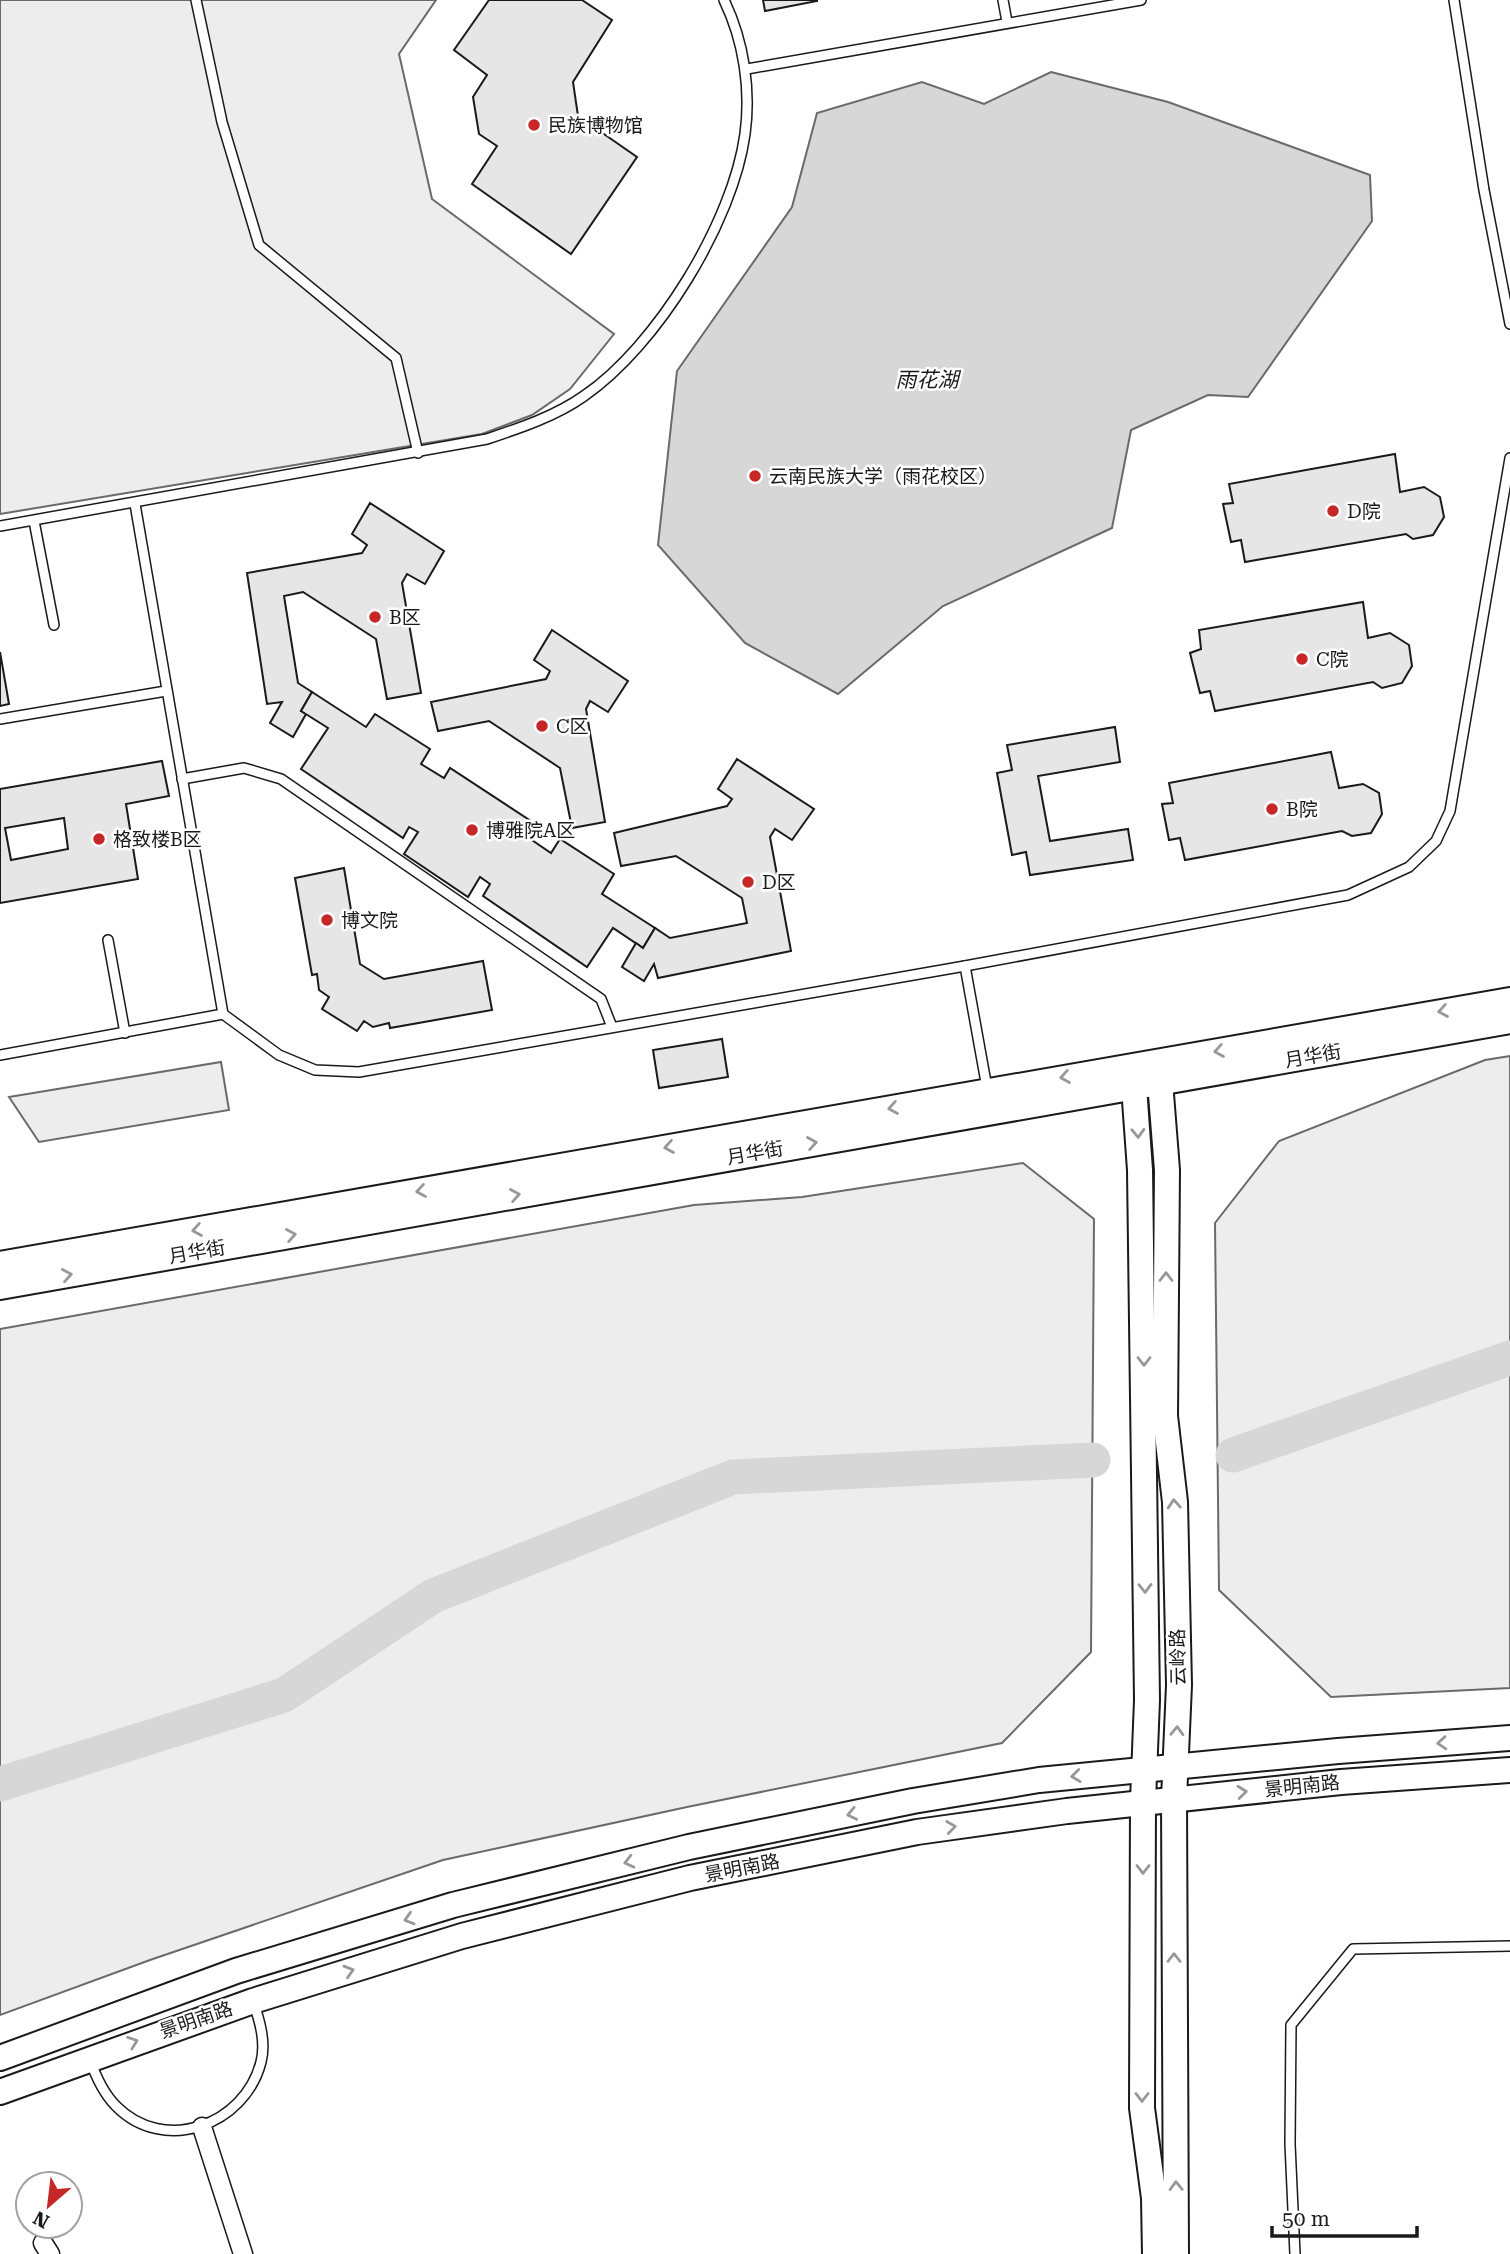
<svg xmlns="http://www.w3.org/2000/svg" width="1510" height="2254" viewBox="0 0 1510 2254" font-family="'Roboto Serif','Noto Sans SC',serif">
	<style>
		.built { fill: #ededed; stroke: #6a6a6a; stroke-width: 2 }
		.water { fill: #d7d7d7; stroke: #6a6a6a; stroke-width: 2 }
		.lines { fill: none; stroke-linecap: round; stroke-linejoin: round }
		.river { stroke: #d7d7d7; stroke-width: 35 }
		.building { fill: #e6e6e6; stroke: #1a1a1a; stroke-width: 2; fill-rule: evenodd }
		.lane-casing { stroke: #1a1a1a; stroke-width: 12 }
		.street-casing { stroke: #1a1a1a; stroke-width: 21 }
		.secondary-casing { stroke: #1a1a1a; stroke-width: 28 }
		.lane { stroke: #fff; stroke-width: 9 }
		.street { stroke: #fff; stroke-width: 18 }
		.secondary { stroke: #fff; stroke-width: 24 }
		.oneway { stroke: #989898 }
		.poi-dot { fill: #c62828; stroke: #fff; stroke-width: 2.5 }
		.labels { text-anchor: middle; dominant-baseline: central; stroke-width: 5; stroke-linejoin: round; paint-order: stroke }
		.poi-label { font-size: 19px; fill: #1a1a1a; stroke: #fff; text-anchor: start }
		.street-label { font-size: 19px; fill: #1a1a1a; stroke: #fff }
		.water-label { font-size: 21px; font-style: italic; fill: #1a1a1a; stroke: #fff }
	</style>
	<rect width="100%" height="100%" fill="#fff"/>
	<g class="built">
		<polygon points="0,0 436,0 399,54 432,199 614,334 570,389 532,415 482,434 0,514"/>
		<polygon points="1510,1056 1510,1688 1331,1697 1219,1590 1215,1223 1279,1141 1485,1060"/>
		<polygon points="221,1062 229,1110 39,1142 9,1097"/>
		<polygon points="1023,1163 1094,1219 1091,1652 1002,1743 687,1807 443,1860 150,1960 0,2015 0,1329 694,1205 802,1197"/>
	</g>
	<polygon class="water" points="1051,72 1168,102 1370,175 1372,221 1248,397 1208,395 1131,430 1112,528 943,606 838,694 745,643 658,545 677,371 792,207 817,113 922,82 984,104"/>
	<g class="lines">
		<g class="river">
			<polyline points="1233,1455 1510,1358"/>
			<polyline points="0,1784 284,1695 433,1596 733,1477 1093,1460"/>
		</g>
	</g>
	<g class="building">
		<polygon points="489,0 582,0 612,20 573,82 578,116 637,157 571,254 472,184 497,146 479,134 473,97 487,75 454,50"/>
		<polygon points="763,0 817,0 817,1 765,11"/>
		<polygon points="1395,454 1400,492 1424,487 1440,497 1444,517 1433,535 1413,539 1406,534 1245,562 1241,540 1231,542 1223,504 1233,503 1229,484"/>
		<polygon points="370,503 444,551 425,584 407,574 402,583 421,693 387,699 376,639 303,592 284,596 298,683 312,692 301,711 306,714 293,737 270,723 282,702 267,704 247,573 362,553 367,545 352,534"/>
		<polygon points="1363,602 1368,638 1390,633 1409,645 1412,666 1402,683 1382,688 1373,682 1215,711 1210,691 1200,693 1190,653 1201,649 1199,630"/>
		<polygon points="552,630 628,681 608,712 590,701 586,709 605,822 572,828 560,768 489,721 438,731 431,702 546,679 550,671 534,660"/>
		<polygon points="0,652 9,704 0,706"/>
		<polygon points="312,692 366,727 375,714 430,749 421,764 444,778 450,768 534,823 526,836 551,853 560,839 614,874 602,894 655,928 643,948 613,928 587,967 483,896 490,884 480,877 468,897 404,854 418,832 409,827 403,838 301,769 328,728 301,711"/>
		<polygon points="1115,727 1120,762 1038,776 1050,841 1128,829 1133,860 1030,875 1026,852 1012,855 997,773 1012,770 1007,745"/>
		<polygon points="1331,752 1339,788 1363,784 1379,793 1382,814 1371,833 1352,836 1342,831 1185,860 1180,838 1169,840 1162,804 1173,803 1169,783"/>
		<polygon points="737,759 814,809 792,840 775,829 770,837 791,951 658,978 654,964 644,981 622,967 636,943 643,948 655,928 670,938 747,923 742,898 676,856 621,866 614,833 727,806 732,799 718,789"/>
		<path d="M162,761L169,796L126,804L138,879L0,903V789ZM64,818L68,849L11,860L5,828Z"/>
		<polygon points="344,868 360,964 384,979 483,961 492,1010 390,1028 389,1023 373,1027 364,1021 357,1031 322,1009 329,997 319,990 317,974 312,975 295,878"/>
		<polygon points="722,1039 728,1077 659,1088 653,1050"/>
	</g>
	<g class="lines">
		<g class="lane-casing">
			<g id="lane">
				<polyline points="196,0 222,122 259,245 396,358 418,453"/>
				<polyline points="1003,0 1007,22"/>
				<polyline points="1454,0 1484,190 1510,324"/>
				<polyline points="747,69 1141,0"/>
				<polyline points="135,504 223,1014 279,1055 315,1070 359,1072 965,966 1348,895 1409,867 1436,841 1450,811 1510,458"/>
				<polyline points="34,521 54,625"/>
				<path d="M0,526L487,439C520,428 556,416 584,396C657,346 733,222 745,134C751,90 744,41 724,0"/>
				<polyline points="0,719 166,691"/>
				<polyline points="182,779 244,768 281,779 601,999 612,1027"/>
				<polyline points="108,940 125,1033"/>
				<polyline points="965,966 987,1088"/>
				<polyline points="0,1055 223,1014"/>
				<path d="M90,2060C96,2077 103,2093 116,2106C164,2155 245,2125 261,2062C266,2043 260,2022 254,2004"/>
				<polyline points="1295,2254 1290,2144 1291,2025 1353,1949 1510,1946"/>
			</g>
		</g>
		<g class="street-casing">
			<g id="street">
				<polyline points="202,2127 243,2254"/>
				<polyline points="43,2243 50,2254"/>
			</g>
		</g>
		<g class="secondary-casing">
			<g id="secondary">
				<polyline points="1159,1069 1167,1170 1165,1416 1175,1502 1179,1685 1174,1799 1176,2254"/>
				<polyline points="1133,1073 1140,1170 1147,1700 1143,1801 1142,2108 1154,2198 1155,2254"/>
				<polyline points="0,1264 1510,1000"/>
				<polyline points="0,1287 1510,1021"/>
				<polyline points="0,2058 236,1971 453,1905 689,1847 913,1801 1039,1780 1338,1751 1510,1738"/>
				<polyline points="0,2092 253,2001 462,1936 690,1878 917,1832 1067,1811 1341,1782 1510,1770"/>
			</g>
		</g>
		<use href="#lane" class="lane"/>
		<use href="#street" class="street"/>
		<use href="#secondary" class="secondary"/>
	</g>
	<defs><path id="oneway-chevron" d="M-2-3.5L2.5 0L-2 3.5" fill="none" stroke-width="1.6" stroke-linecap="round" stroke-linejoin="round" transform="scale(1.75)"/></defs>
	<g class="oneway">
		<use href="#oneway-chevron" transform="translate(1443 1011) rotate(170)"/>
		<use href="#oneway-chevron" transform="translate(1219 1051) rotate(170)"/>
		<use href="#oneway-chevron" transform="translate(1065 1077) rotate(170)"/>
		<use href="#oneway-chevron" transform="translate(893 1108) rotate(170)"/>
		<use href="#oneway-chevron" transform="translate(1138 1133) rotate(88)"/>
		<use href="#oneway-chevron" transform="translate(812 1143) rotate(-10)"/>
		<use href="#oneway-chevron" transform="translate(669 1147) rotate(170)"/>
		<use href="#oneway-chevron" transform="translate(421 1191) rotate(170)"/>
		<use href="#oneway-chevron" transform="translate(515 1195) rotate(-10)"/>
		<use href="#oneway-chevron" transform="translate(197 1230) rotate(170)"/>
		<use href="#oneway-chevron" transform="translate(291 1235) rotate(-10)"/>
		<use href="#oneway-chevron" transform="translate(67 1275) rotate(-10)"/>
		<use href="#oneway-chevron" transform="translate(1166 1277) rotate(-90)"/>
		<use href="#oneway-chevron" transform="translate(1144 1361) rotate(90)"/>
		<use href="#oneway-chevron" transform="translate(1174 1504) rotate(-94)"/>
		<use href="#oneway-chevron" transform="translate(1145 1588) rotate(89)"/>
		<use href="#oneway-chevron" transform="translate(1177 1731) rotate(-88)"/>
		<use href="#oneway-chevron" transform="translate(1442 1743) rotate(176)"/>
		<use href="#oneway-chevron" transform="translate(1076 1776) rotate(173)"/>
		<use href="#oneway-chevron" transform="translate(1242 1792) rotate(-6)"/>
		<use href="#oneway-chevron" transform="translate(852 1814) rotate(168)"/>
		<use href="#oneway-chevron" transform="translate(951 1827) rotate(-8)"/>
		<use href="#oneway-chevron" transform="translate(629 1862) rotate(166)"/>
		<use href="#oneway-chevron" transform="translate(1143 1869) rotate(90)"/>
		<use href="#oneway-chevron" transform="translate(409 1919) rotate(163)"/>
		<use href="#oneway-chevron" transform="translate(1174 1958) rotate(-90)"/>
		<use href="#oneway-chevron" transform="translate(349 1971) rotate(-17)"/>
		<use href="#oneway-chevron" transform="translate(133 2042) rotate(-20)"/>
		<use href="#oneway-chevron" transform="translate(1142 2097) rotate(90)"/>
		<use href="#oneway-chevron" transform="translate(1176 2186) rotate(-92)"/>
	</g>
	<g class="poi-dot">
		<circle cx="534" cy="125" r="7"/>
		<circle cx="755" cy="476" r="7"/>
		<circle cx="1333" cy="511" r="7"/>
		<circle cx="375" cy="617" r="7"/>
		<circle cx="1302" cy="659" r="7"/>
		<circle cx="542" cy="726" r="7"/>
		<circle cx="1272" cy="809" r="7"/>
		<circle cx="472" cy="830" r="7"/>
		<circle cx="99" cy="839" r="7"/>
		<circle cx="748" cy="882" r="7"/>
		<circle cx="327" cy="920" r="7"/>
	</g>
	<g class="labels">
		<g class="poi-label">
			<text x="548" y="125">民族博物馆</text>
			<text x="769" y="476">云南民族大学（雨花校区）</text>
			<text x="1347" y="511">D院</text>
			<text x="389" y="617">B区</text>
			<text x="1316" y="659">C院</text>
			<text x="556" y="726">C区</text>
			<text x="1286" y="809">B院</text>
			<text x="486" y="830">博雅院A区</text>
			<text x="113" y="839">格致楼B区</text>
			<text x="762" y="882">D区</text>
			<text x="341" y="920">博文院</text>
		</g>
		<g class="street-label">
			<text transform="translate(1313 1056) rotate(-10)">月华街</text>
			<text transform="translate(755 1153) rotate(-10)">月华街</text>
			<text transform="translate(197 1252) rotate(-10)">月华街</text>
			<text transform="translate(1178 1657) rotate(-91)">云岭路</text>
			<text transform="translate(1302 1786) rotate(-6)">景明南路</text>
			<text transform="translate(742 1868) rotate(-11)">景明南路</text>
			<text transform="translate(196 2020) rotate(-19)">景明南路</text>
		</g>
		<g class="water-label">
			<text x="927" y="380">雨花湖</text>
		</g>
	</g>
	<g transform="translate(49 2205) rotate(208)"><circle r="33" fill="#ffffff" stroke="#a3a3a3" stroke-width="2"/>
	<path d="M0-5L12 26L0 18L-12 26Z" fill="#c62828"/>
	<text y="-10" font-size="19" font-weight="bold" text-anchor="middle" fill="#1a1a1a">N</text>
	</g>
	<path d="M1272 2226v10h145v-10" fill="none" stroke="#1a1a1a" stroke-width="3.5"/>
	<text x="1282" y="2226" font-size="21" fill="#1a1a1a" stroke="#ffffff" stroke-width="5" paint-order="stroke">50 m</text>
</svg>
